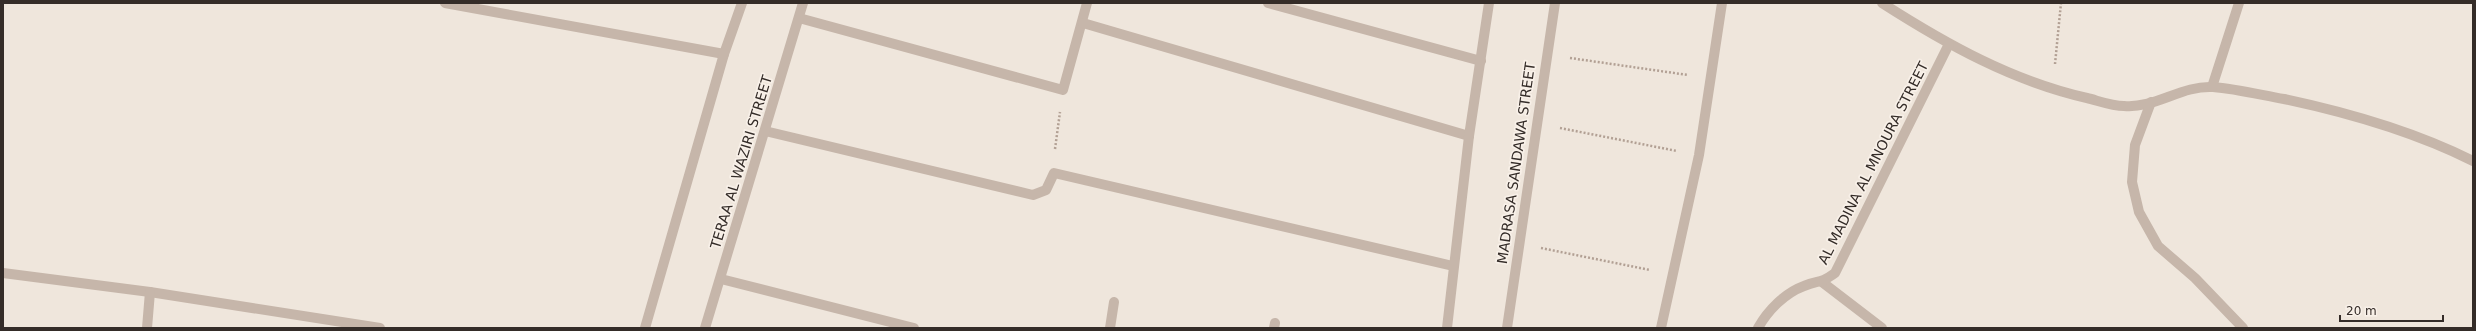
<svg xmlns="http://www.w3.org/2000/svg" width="2476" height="331" viewBox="0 0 2476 331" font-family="'DejaVu Sans',sans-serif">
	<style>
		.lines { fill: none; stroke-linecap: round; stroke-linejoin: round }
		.path { stroke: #b2a094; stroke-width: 2.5; stroke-dasharray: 2 2; stroke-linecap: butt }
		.street { stroke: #c6b6aa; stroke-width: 10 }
		.labels { text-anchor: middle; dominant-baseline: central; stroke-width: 3.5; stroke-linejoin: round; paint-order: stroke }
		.street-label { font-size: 14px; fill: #342c28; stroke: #f8f0e8 }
	</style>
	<rect width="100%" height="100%" fill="#efe6dc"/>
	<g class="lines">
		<g class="path">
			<polyline points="1570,58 1688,75"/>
			<polyline points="2055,64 2061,3"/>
			<polyline points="1560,128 1677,151"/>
			<polyline points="1055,149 1060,112"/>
			<polyline points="1541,248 1650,270"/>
		</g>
		<g class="street">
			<polyline points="445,3 724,54"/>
			<polyline points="1268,3 1481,61"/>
			<path d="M1882,3C1946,44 2012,81 2087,98C2099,101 2112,106 2124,106C2154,109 2182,85 2213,87C2237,89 2261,95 2284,99C2350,113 2413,131 2473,161"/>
			<polyline points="799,18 1063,90 1087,3"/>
			<polyline points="1083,23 1469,136"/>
			<polyline points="2212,87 2239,3"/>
			<polyline points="2151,102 2135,145 2132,182 2139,212 2158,246 2195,278 2243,328"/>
			<polyline points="765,131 1033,195 1046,190 1054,173 1453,266"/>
			<polyline points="3,273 150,292 380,328"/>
			<polyline points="721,279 914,328"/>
			<polyline points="1822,282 1882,328"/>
			<polyline points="147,328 150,292"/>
			<polyline points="645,328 724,54 742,3"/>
			<polyline points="705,328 803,3"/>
			<polyline points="1110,328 1114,302"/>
			<polyline points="1274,328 1275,323"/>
			<polyline points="1447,328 1469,136 1489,3"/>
			<polyline points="1507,328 1555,3"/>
			<polyline points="1661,328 1699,155 1722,3"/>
			<path d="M1758,328C1768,310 1785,293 1804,286C1819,280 1820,284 1835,273L1949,44"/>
		</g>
	</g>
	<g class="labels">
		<g class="street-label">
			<text transform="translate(741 162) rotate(-73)">TERAA AL WAZIRI STREET</text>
			<text transform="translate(1516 163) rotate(-82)">MADRASA SANDAWA STREET</text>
			<text transform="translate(1873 163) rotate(-63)">AL MADINA AL MNOURA STREET</text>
		</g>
	</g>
	<rect width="2476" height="331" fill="none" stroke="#342c28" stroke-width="8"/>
	<path d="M2340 315v6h103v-6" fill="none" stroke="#342c28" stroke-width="2"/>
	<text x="2346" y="315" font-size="12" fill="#342c28" stroke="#f8f0e8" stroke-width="3" paint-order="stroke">20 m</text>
</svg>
